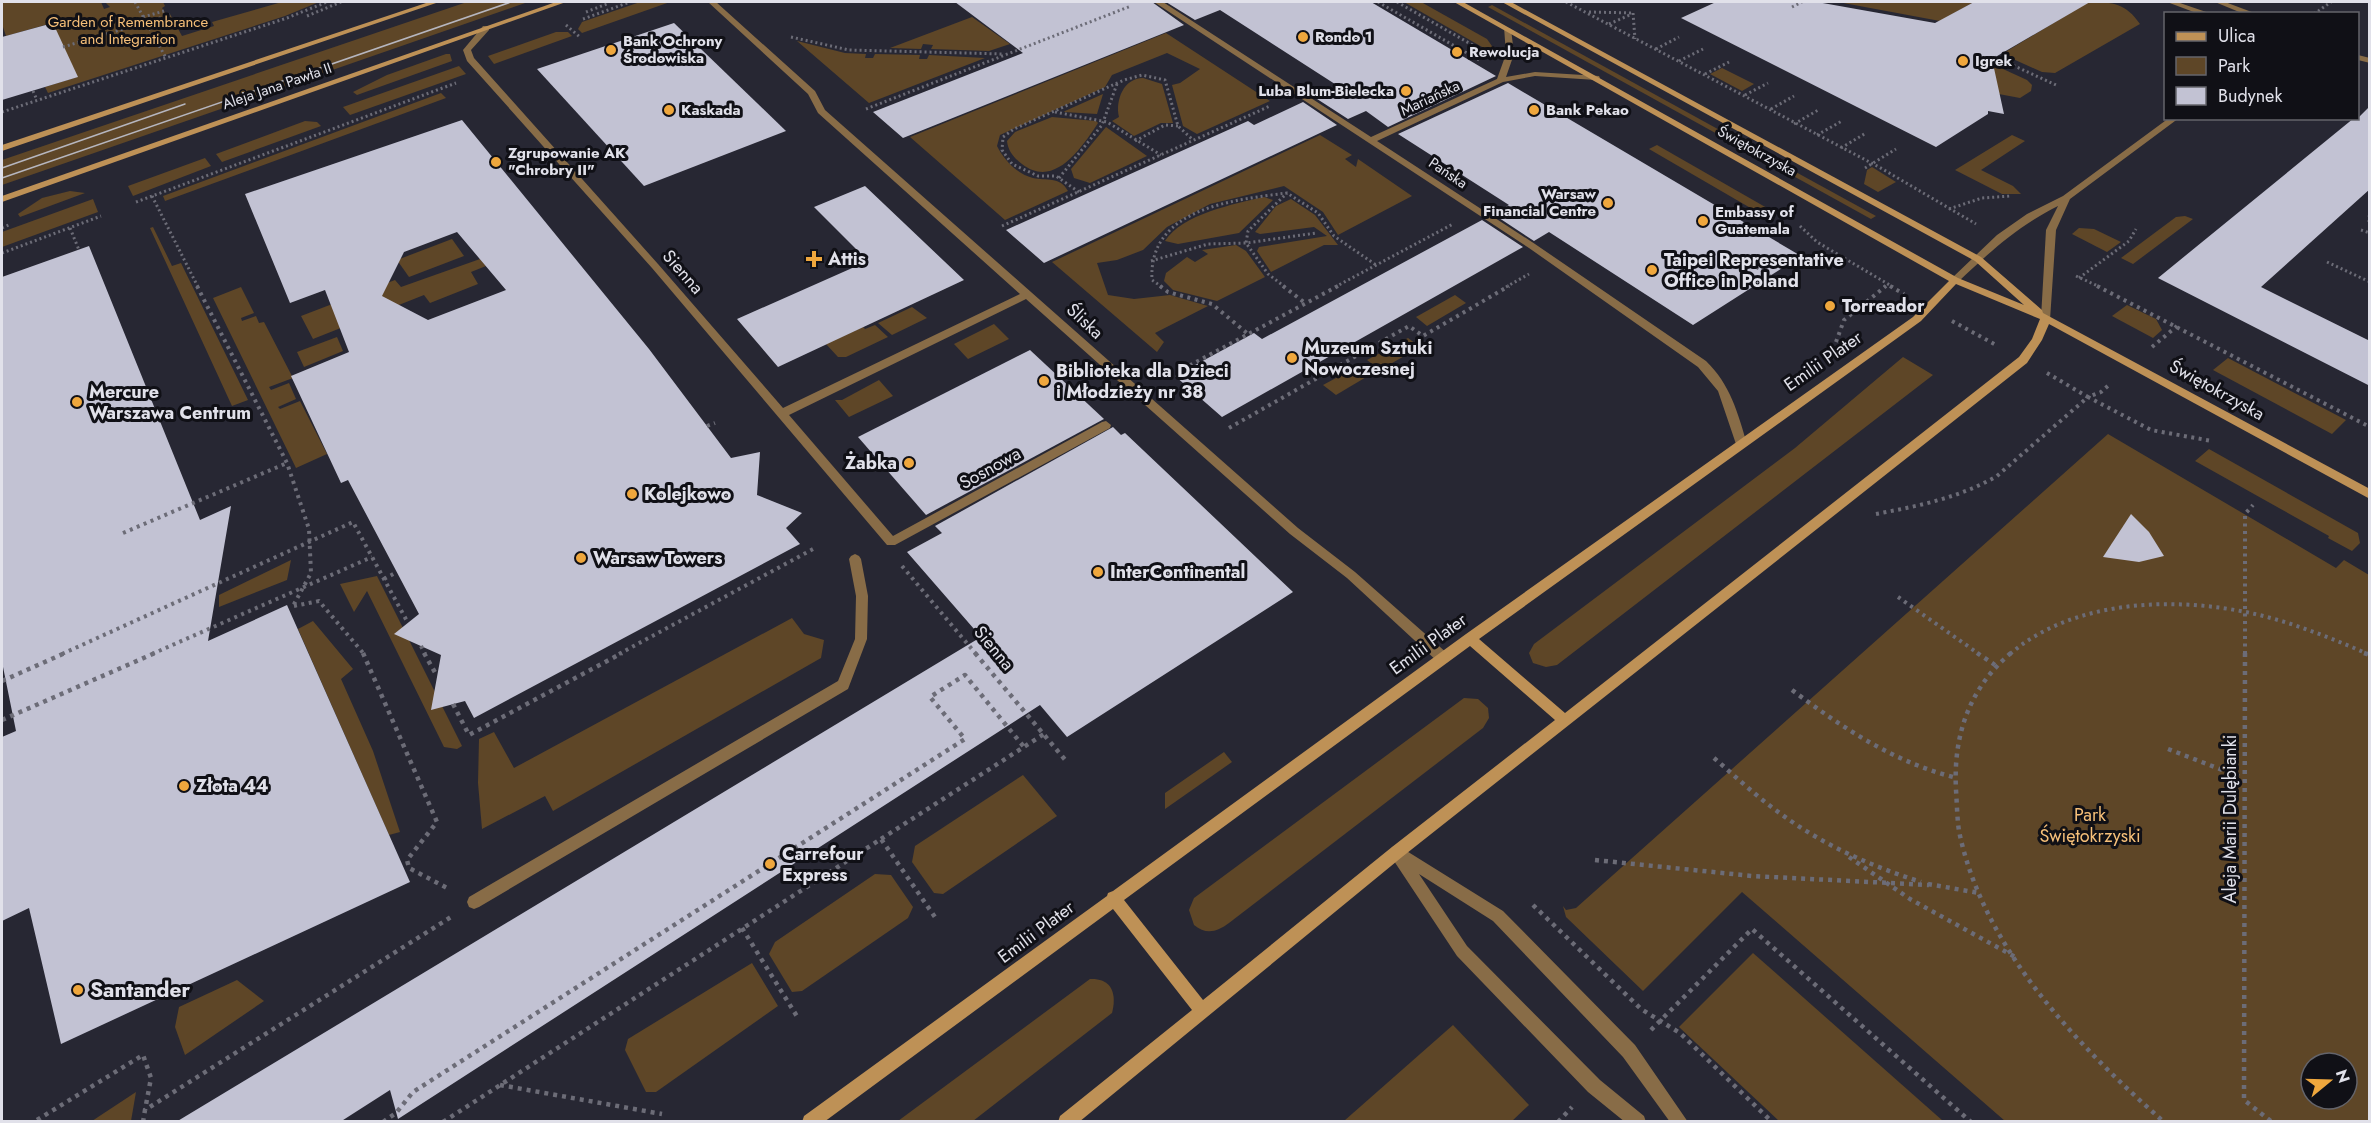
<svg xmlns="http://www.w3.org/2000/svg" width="2371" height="1123" viewBox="0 0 2371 1123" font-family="Jost,sans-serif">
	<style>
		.green { fill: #5e4627; fill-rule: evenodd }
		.building { fill: #c2c2d3; fill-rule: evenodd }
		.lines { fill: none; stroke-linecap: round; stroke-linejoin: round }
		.path-far2 { stroke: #6c6c77; stroke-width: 3; stroke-dasharray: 2 3; stroke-linecap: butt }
		.path-far1 { stroke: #6c6c77; stroke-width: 4; stroke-dasharray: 3 4.5; stroke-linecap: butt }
		.path { stroke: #6c6c77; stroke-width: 4.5; stroke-dasharray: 4 5; stroke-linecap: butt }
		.lane { fill: #886c47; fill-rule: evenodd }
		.street { fill: #886c47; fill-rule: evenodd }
		.secondary { fill: #be9156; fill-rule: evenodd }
		.tram { stroke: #b6b6bf; stroke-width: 1.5 }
		.poi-dot { fill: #efa73d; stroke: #101016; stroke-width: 2 }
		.labels { text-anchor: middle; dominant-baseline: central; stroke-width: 6; stroke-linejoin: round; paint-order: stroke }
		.far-park-label { font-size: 15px; fill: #f7c079; stroke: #101016 }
		.far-poi-label { font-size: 15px; font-weight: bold; fill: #e1e1ea; stroke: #101016; text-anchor: start }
		.far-street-label { font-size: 15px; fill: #e1e1ea; stroke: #101016 }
		.poi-label { font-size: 18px; font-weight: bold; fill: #e1e1ea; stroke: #101016; text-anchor: start }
		.street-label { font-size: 18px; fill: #e1e1ea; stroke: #101016 }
		.park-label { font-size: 18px; fill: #f7c079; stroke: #101016 }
		.near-poi-label { font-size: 21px; font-weight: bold; fill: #e1e1ea; stroke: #101016; text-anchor: start }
	</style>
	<rect width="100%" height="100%" fill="#272733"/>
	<g class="green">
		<polygon points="2,2 101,2 104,9 110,7 105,2 163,2 165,6 162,8 166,14 170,14 182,36 214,26 212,22 282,2 319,2 285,16 48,93 45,87 77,77 52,23 6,36 2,24"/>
		<polygon points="467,2 528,2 2,185 2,160"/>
		<polygon points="640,2 670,2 582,33 578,29 582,22"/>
		<polygon points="1404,2 1421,2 1487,39 1494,49 1489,51"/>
		<polygon points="1838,2 1974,2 1940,21"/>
		<path d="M2080,2C2107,2 2124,0 2140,24L2055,73L2042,72L2002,54L2085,4Z"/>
		<polygon points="1492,5 1876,216 1871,219 1488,7"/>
		<polygon points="972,17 1010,44 989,51 931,49 933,45 923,44 921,49 890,48"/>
		<polygon points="556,32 568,32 572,36 494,64 488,56"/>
		<path d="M1166,33L1270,101L1197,134L1183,126L1172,85L1180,83L1200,69L1167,53L1112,75L1105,87L1000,135L997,146C1004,160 1017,174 1033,178C1046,181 1060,176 1068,191L1005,220L910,137Z"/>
		<polygon points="797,41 845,53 866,54 865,58 873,58 875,54 920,55 919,59 927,59 929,55 985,58 869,103"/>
		<polygon points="446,54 450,54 452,61 357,95 353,92 387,75"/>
		<polygon points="1990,63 2027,80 2032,85 2031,91 2020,98 1988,92"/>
		<polygon points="459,66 466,74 350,115 343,107"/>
		<polygon points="1722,68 1754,84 1742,91 1710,74"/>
		<path d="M1143,78L1162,84L1173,123H1161L1134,136L1112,121L1119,117C1115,100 1124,78 1143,78Z"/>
		<polygon points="441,93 446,98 165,201 163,196"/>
		<polygon points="1103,94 1097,114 1064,112 1065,111"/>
		<path d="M1052,117L1096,121L1098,123C1081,149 1054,189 1022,164C1014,158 1008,151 1007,141L1015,132Z"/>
		<polygon points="305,121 317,122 321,126 222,162 216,154"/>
		<polygon points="1106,127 1147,156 1090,183 1074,178 1071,169"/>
		<polygon points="1320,135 1352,155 1345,159 1356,167 1358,159 1412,196 1338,235 1323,212 1284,186 1210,204 1167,227 1143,250 1117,260 1097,263 1108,295 1134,299 1170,295 1208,306 1155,333 1164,342 1157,352 1052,262"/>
		<polygon points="2012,135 2025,141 1981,170 2013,186 2021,194 2002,194 1955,170"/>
		<polygon points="1657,145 1774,212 1766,217 1649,149"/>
		<polygon points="205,158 211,166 133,196 128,186"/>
		<polygon points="1872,167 1896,182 1878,192 1864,184 1867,170"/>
		<polygon points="70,191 85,193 20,217 18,214 42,198"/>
		<path d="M1264,197L1273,200L1239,233L1178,244L1165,241C1182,214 1234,204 1264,197Z"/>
		<polygon points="93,199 98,212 2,247 2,232"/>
		<polygon points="1291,199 1315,215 1338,245 1324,245 1271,272 1257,251 1259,247 1327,236 1314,227 1260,234 1255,232 1276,206"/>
		<polygon points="2185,216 2193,219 2133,264 2121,258 2176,217"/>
		<polygon points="153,227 172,266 181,263 248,400 232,406 150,228"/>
		<polygon points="2079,228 2094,229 2121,242 2107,252 2072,234"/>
		<polygon points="452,239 464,256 409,277 397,260"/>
		<polygon points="1236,245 1246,251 1265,277 1217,301 1173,290 1164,281 1166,273 1187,257 1195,262 1208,254 1202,250"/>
		<polygon points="480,259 486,266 471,272 478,284 430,303 424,295 313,339 301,316 395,280 401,287"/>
		<polygon points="241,287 254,313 241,318 242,321 256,316 259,323 264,322 293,378 269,387 271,390 289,383 296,399 278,407 280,409 300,401 327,454 296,468 213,298"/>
		<polygon points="1455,295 1466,303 1427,326 1416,317"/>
		<polygon points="2127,305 2156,319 2162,330 2153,338 2112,316"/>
		<polygon points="912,307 927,318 892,335 878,323"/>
		<polygon points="994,324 1009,339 968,359 954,344"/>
		<polygon points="875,325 888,337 846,357 838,357 826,344 863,327 865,329"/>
		<polygon points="337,337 343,351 304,367 297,352"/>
		<polygon points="1408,338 1420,347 1380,370 1367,360"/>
		<polygon points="1903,357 1933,375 1557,665 1546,667 1533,663 1529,653 1534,644 1795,448"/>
		<polygon points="2228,358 2346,420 2332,434 2213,370"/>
		<polygon points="1362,364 1373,373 1336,395 1323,385"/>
		<polygon points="879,380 893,396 849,417 835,400 842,400"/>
		<path d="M2108,434L2336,568L2344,560L2369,575V1121H2005L1742,892L1643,991L1566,917L1563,906L1566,910L1576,908ZM2311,1063H2347V1099H2311Z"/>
		<polygon points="2209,449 2358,533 2360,543 2352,551 2328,538 2329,536 2195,461"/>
		<polygon points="291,560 287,580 219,607 219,595"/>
		<polygon points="377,576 462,746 457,749 444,747 367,591 354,612 340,584"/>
		<polygon points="792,618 804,634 824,640 821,658 553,811 545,796 482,829 478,783 479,739 494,732 514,768"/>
		<polygon points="313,621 353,669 341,679 373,751 400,832 389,835 298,629"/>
		<path d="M1464,698L1478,699L1488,708L1489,718L1483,728L1229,923C1217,932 1206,935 1194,925L1189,910L1194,898Z"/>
		<polygon points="1224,752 1232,762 1165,809 1165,793"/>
		<polygon points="1023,775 1057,816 943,894 934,893 912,862 915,846"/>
		<polygon points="875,874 891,875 913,907 908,918 802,991 792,992 769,954 775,942"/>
		<polygon points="1753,953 1943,1121 1779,1121 1679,1027"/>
		<polygon points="752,963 778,1006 656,1092 646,1092 625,1050 628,1039"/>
		<path d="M1090,979C1112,978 1117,994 1112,1013L973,1121H898Z"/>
		<polygon points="237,980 264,1001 185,1055 175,1027 179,1007"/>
		<polygon points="1453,1025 1529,1105 1512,1121 1344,1121"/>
		<polygon points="136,1092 131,1121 92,1121"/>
	</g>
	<g class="building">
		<polygon points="955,2 1152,2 1184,25 903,138 873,112 1023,53"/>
		<polygon points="1166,2 1371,2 1496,76 1388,127 1366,111 1348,119 1314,97 1338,86 1220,10 1195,20"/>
		<polygon points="1716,2 1817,2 1935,23 1974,2 2090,2 1992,59 2004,114 1988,111 1988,114 1936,147 1681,18"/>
		<polygon points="53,23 78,77 2,100 2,37"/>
		<polygon points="674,23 786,131 644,186 537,69"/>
		<polygon points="1508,83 1801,256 1693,325 1549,232 1534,241 1493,214 1509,205 1398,134"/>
		<polygon points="1303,102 1337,125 1044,263 1006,230 1248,121 1254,125"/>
		<polygon points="2370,106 2370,189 2261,287 2370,341 2370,386 2158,278 2354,118 2358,118"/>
		<path d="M462,120L649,349L731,458L760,452L757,495L802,513L786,528L800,544L474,718L465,701L431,710L441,655L394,634L419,614L348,480L341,483L291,376L349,352L325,290L290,303L245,194ZM457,232L506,290L428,320L382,296L404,252Z"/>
		<polygon points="865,186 964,280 778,367 737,319 868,261 814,207"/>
		<polygon points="1482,220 1523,247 1222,417 1175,376 1254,333 1262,339"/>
		<polygon points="89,246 200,520 231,506 208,641 287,605 410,882 61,1044 29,908 2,921 2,737 16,731 2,662 2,277"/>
		<polygon points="1030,350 1104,419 926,515 858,437"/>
		<polygon points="1113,427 1121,435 1125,433 1293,592 1067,737 1040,705 398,1119 390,1090 340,1122 176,1122 981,637 907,552 942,533 935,526"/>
		<polygon points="2131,514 2149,532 2164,556 2139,562 2103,557"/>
	</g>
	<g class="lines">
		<g class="path-far2">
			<polyline points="135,2 166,58"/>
			<polyline points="1378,2 1479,60"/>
			<polyline points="1397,2 1483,51"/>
			<polyline points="1566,2 1879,167 1976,224"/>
			<polyline points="1792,7 1802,2"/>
			<polyline points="586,12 607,4"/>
			<polyline points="1589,12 1633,13"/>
			<polyline points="1633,13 1635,39"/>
			<polyline points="2314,14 2331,2"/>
			<polyline points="307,16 341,2"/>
			<polyline points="143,17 164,11"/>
			<polyline points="165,17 171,28 176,26"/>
			<polyline points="583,19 630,2"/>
			<polyline points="1609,24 1632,14"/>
			<polyline points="566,25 581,38"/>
			<polyline points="791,37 849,50 1004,54"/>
			<polyline points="63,47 170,15"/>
			<polyline points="1656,49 1679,37"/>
			<polyline points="1995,57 2056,85"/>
			<polyline points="1679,61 1703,49"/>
			<polyline points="1705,74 1729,62"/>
			<polyline points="33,91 37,100"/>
			<polyline points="1745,95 1768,83"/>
			<polyline points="866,109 1131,6"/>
			<polyline points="1771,109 1794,96"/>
			<polyline points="2,112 287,18 327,2"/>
			<polyline points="1055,112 1107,122 1161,155"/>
			<polyline points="1794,124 1820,109"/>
			<polyline points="1817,135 1842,121"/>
			<polyline points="1135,141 1165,125 1178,126"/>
			<polyline points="1841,148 1866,133"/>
			<polyline points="1865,168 1896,149"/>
			<polyline points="1059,178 1102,125 1117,84"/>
			<polyline points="1079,192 1056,176 1038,176 1012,164 1002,150 1003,137 1014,129 1124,80 1142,75 1165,80 1178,126 1193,140"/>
			<polyline points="152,196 198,287"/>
			<polyline points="136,202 456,83"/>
			<polyline points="1949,209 1982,198 2011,196"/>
			<polyline points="2369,222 2370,202"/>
			<polyline points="1002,226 1270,106"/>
			<polyline points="1800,226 1817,242 1893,287"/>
			<polyline points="2,228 11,224"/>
			<polyline points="70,228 79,250"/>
			<polyline points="2361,230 2370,233"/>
			<polyline points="2,253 101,216"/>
			<polyline points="1744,260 1789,287"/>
			<polyline points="1151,261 1208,244 1246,243 1316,233"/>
			<polyline points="2327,262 2370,282"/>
			<polyline points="2076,276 2100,287"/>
			<polyline points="2079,278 2129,241 2136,229"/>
			<path d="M1162,287L1152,280C1148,208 1233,200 1287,193L1318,213L1334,236L1376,265"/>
			<polyline points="1285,287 1268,274 1246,243 1248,231 1287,193"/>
			<polyline points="1335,287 1453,224"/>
			<polyline points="1506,287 1529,274"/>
			<polyline points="1884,287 1888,284"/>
		</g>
		<g class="path-far1">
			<polyline points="197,286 287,463 309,529 311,573 293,606"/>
			<polyline points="1160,286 1168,292 1212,304 1248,334"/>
			<polyline points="1283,286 1305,303"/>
			<polyline points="1787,286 1792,289"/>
			<polyline points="1890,286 1904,294"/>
			<polyline points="2097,286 2370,427"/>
			<polyline points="1952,321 1998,346"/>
			<polyline points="1836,342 1844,320 1886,286"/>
			<polyline points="2152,347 2177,326"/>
			<polyline points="2047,373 2088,397 2101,392 2110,384"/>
			<polyline points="1170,376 1338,286"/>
			<polyline points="707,426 715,423"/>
			<polyline points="1229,428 1409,326 1423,336 1509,286"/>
			<path d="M1876,514C1918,506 1959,498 1997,476L2088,397L2151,430L2212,441"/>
			<polyline points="123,533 287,463"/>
			<polyline points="902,566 976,654"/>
			<polyline points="384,579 397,572"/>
			<polyline points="1898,597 1979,654"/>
			<polyline points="294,606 319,601 364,654"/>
			<polyline points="421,646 425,654"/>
			<polyline points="62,654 353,522 408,623"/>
			<polyline points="152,654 372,557"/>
			<polyline points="619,654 815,548"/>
			<path d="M2010,654C2074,599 2176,596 2255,614C2294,623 2331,638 2368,654"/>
			<polyline points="2245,654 2245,514 2253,505"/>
		</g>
		<g class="path">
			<polyline points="363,653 437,822 407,860 409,868 449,889"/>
			<polyline points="424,653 437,676"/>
			<polyline points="975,653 1067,762"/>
			<polyline points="1977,653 1995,665"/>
			<path d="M2011,653C1969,688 1953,736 1956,790C1957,804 1957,818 1959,831C1983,949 2078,1046 2164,1122"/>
			<polyline points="2245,653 2244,1100 2272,1122"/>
			<polyline points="2364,653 2370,655"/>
			<polyline points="2,681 65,653"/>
			<path d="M1792,690C1843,728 1892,761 1953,777"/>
			<polyline points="453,704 469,735 622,653"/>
			<polyline points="2,720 155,653"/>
			<polyline points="2168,749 2243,778"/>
			<path d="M1714,758C1736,777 1757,797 1781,814C1823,845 1871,866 1921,882"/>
			<polyline points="881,839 1044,734"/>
			<polyline points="1849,857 1910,899 2017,958"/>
			<polyline points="1595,860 1752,876 1929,885"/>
			<polyline points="1928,884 1979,893"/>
			<polyline points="1533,905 1641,1009 1680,1033 1772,1122"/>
			<polyline points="742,928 798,1018"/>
			<polyline points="1651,1030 1752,929 1971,1122"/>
			<polyline points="500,1085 662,1114"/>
			<polyline points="37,1120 143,1055 151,1078 145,1110"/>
			<polyline points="143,1122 145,1110 451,917"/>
			<polyline points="383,1122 396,1113 413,1092 965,739 930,697 965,675 1024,747"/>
			<polyline points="443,1122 881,839 937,920"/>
			<polyline points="1558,1122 1572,1107"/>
		</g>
		<polygon class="lane" points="1397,845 1503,911 1635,1045 1688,1122 1670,1122 1623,1057 1493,921 1419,874 1467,946 1600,1080 1644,1116 1646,1122 1625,1122 1588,1092 1457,956 1394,861 1390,852 1392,847"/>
		<g class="street">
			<polygon points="708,2 716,2 815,91 825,110 1298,528 1355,572 1448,654 1449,658 1448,662 1443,663 1438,662 1347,578 1290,534 1026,299 789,415 893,536 1102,422 1106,421 1111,425 1110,428 895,545 887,545 652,268 467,61 463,50 483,26 489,26 489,30 471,50 474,58 658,264 783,408 1020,294 818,113 808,94"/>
			<path d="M1154,2H1163L1371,137L1497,79L1506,54L1504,27L1511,29L1514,54L1506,77L1535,72L1599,76L1600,78L1596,80L1535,76L1503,82L1377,141L1535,244L1706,361C1730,384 1738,413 1747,444L1745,447H1737L1718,391L1698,367L1529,248Z"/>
			<polygon points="2167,2 2177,2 2212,14 2199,14"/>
			<polygon points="2215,2 2225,2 2257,14 2244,14"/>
			<polygon points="2358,55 2370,58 2370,63 2358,60"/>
			<path d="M2169,118H2179L2070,199L2056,230L2050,320L2046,321L2041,318L2046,230L2058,206C2016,227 1991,251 1958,282H1952V278L1997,235L2027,214L2063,196Z"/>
			<polygon points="855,554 859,556 861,559 868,596 867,639 848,689 479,907 474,909 469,907 467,902 469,897 838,681 855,639 856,596 849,559 851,556"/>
		</g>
		<g class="secondary">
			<polygon points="429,2 439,2 2,151 2,145"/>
			<polygon points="556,2 566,2 2,202 2,196"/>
			<path d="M1454,2H1463L1958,278L2024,305L1975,261L1502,2H1511L1981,257L2042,310L2043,313L2370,489V499L2049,324L2042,340L2027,363L1402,857L1079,1122H1058L1060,1116L1192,1010L1113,909L824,1122H802L804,1116L1107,896L1108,893L1113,891L1466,634L1913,317L1949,281ZM1956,284L2040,319L2032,339L2019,357L1565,713L1479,639L1921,321ZM1470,646L1555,720L1392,847L1203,1000L1124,900Z"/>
		</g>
		<g class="tram">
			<polyline points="2,168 185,104"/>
			<polyline points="2,178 511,2"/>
		</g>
	</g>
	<g class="poi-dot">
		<circle cx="1303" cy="37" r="6"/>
		<circle cx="611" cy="50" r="6"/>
		<circle cx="1457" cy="52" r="6"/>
		<circle cx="1963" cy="61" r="6"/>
		<circle cx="1406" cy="91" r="6"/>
		<circle cx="669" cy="110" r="6"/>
		<circle cx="1534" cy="110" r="6"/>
		<circle cx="496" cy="162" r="6"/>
		<circle cx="1608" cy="203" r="6"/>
		<circle cx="1703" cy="221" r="6"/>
		<path d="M811 250h6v6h6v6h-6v6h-6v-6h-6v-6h6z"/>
		<circle cx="1652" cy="270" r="6"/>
		<circle cx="1830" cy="306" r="6"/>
		<circle cx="1292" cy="358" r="6"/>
		<circle cx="1044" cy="381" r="6"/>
		<circle cx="77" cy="402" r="6"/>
		<circle cx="909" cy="463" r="6"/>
		<circle cx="632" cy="494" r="6"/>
		<circle cx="581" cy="558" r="6"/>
		<circle cx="1098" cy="572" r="6"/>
		<circle cx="184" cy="786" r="6"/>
		<circle cx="770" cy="864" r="6"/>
		<circle cx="78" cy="990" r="6"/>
	</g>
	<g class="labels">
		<g class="far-park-label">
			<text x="128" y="22">Garden of Remembrance<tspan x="128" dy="17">and Integration</tspan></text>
		</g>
		<g class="far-poi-label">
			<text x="1315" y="37">Rondo 1</text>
			<text x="623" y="41">Bank Ochrony<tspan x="623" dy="17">Środowiska</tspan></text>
			<text x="1469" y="52">Rewolucja</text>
			<text x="1975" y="61">Igrek</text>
			<text x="1394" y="91" text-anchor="end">Luba Blum-Bielecka</text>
			<text x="681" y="110">Kaskada</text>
			<text x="1546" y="110">Bank Pekao</text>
			<text x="508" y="153">Zgrupowanie AK<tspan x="508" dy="17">"Chrobry II"</tspan></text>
			<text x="1596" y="194" text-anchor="end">Warsaw<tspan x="1596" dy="17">Financial Centre</tspan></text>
			<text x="1715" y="212">Embassy of<tspan x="1715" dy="17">Guatemala</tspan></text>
		</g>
		<g class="far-street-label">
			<text transform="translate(277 86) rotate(-19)">Aleja Jana Pawła II</text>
			<text transform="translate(1430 98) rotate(-25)">Mariańska</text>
			<text transform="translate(1757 151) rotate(29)">Świętokrzyska</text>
			<text transform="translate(1448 173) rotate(34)">Pańska</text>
		</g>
		<g class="poi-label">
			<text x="828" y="259">Attis</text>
			<text x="1664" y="260">Taipei Representative<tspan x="1664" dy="21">Office in Poland</tspan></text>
			<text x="1842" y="306">Torreador</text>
			<text x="1304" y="348">Muzeum Sztuki<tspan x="1304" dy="21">Nowoczesnej</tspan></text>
			<text x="1056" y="371">Biblioteka dla Dzieci<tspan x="1056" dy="21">i Młodzieży nr 38</tspan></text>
			<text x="89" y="392">Mercure<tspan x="89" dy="21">Warszawa Centrum</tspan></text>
			<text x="897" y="463" text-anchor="end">Żabka</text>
			<text x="644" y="494">Kolejkowo</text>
			<text x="593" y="558">Warsaw Towers</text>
			<text x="1110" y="572">InterContinental</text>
			<text x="196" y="786">Złota 44</text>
			<text x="782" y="854">Carrefour<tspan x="782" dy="21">Express</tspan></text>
		</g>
		<g class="street-label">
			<text transform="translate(683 272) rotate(49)">Sienna</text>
			<text transform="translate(1085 321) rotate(43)">Śliska</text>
			<text transform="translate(1823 361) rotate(-35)">Emilii Plater</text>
			<text transform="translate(2217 390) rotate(29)">Świętokrzyska</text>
			<text transform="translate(990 468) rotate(-29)">Sosnowa</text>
			<text transform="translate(1428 644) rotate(-36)">Emilii Plater</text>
			<text transform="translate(994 648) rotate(50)">Sienna</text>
			<text transform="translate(2230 819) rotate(-90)">Aleja Marii Dulębianki</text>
			<text transform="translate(1036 932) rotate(-37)">Emilii Plater</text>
		</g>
		<g class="park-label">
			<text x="2090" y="815">Park<tspan x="2090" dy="21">Świętokrzyski</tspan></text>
		</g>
		<g class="near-poi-label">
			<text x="90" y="990">Santander</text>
		</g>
	</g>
	<rect width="2371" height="1123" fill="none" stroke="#e1e1ea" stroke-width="6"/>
	<rect x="2164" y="12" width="195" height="108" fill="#101016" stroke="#64646b" stroke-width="1.5"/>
	<rect x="2176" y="32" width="30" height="9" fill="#be9156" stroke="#64646b" stroke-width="1.5"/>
	<text x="2218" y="42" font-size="18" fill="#e1e1ea">Ulica</text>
	<rect x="2176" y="57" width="30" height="18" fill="#5e4627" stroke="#64646b" stroke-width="1.5"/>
	<text x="2218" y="72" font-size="18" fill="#e1e1ea">Park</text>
	<rect x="2176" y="87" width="30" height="18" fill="#c2c2d3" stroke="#64646b" stroke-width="1.5"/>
	<text x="2218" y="102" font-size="18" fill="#e1e1ea">Budynek</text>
	<g transform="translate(2329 1081) rotate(71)"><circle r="28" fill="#101016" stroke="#64646b" stroke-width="1.5"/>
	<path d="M0-4.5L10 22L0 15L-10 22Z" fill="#efa73d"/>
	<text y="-9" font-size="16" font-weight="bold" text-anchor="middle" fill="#e1e1ea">N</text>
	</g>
</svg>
